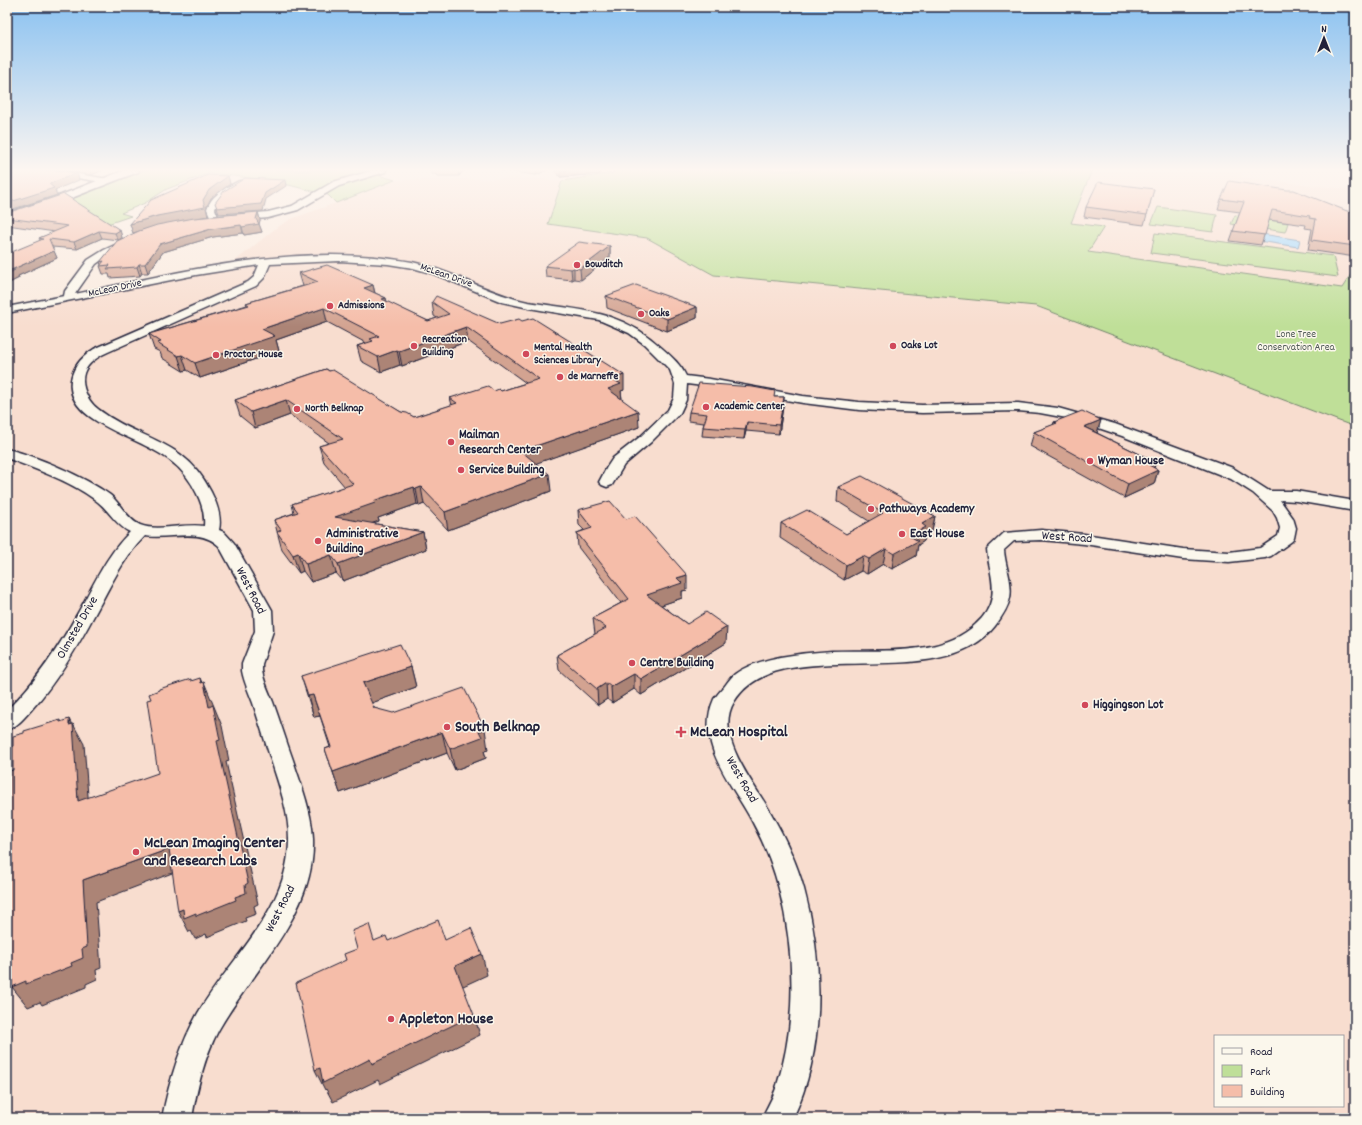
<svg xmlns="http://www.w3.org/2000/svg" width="1362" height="1125" viewBox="0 0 1362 1125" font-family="Dekko,sans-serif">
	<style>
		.built { fill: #f8ddcf; fill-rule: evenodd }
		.green { fill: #bfdf98; stroke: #70806a }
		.water { fill: #9fd7fe; stroke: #6d8fb0 }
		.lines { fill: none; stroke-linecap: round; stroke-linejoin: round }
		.street-casing { stroke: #22223b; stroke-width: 3 }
		.secondary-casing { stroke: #22223b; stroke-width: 3 }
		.street { fill: #fbf7ec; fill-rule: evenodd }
		.secondary { fill: #fbf7ec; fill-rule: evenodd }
		.wall { fill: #d3a391; stroke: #22223b }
		.shaded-wall { fill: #ac8476; stroke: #22223b }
		.building { fill: #f5bda9; stroke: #22223b }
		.poi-dot { fill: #d1495b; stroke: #fbf7ec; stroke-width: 1.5 }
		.labels { text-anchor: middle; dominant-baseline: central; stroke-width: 3; stroke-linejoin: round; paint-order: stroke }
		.far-poi-label { font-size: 11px; font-weight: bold; fill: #22223b; stroke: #fbf7ec; text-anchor: start }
		.far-street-label { font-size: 11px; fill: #22223b; stroke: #fbf7ec }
		.far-park-label { font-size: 11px; fill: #515b57; stroke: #fbf7ec }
		.poi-label { font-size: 13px; font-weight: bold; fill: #22223b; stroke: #fbf7ec; text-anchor: start }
		.street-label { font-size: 13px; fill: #22223b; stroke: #fbf7ec }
		.near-poi-label { font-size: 16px; font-weight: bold; fill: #22223b; stroke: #fbf7ec; text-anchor: start }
	</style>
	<rect width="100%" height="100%" fill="#faebdf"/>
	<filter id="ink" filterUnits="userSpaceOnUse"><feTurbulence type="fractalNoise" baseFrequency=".025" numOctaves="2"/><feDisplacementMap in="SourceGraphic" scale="8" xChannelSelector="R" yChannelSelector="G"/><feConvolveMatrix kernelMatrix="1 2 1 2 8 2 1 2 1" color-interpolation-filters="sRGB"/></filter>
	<g filter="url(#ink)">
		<g class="built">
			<polygon points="1092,170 1244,170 1240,177 1355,190 1355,268 1342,288 1087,252 1104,227 1071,223"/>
			<path d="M530,178L562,181L548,224L647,238L714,275L1036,306L1355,427V1118H7V313L107,294L102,289L234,262L276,228L291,219L336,203L395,180ZM1215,1036H1343V1106H1215Z"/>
		</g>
		<g class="green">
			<polygon points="144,170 362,170 395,180 336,203 328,195 273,181 210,173 167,189 145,203 121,213 131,216 78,234 38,211"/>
			<polygon points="615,170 1092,170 1071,223 1104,227 1088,252 1342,288 1355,268 1355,427 1036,306 714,275 647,238 548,224 562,181 613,173"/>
			<polygon points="1158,207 1217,215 1213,232 1151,224"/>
			<polygon points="1235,215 1288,223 1285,232 1231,224"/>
			<polygon points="1155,233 1333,256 1338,277 1151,253"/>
		</g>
		<polygon class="water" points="1255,233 1300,240 1298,247 1252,240"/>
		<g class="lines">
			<g class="street-casing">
				<g id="street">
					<polygon points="37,170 55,170 108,179 112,181 108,183 41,172"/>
					<polygon points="374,170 386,170 385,172 339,186 298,210 268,218 237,221 233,218 237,215 268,212 292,206 333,182"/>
					<path d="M239,181H245L246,183C236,193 221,194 215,209L219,219L218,221H212L207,209C212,194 226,188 239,181Z"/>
					<path d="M130,238L135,241L133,243L110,254L96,264L75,294C185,271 299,241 412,262C452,270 488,294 528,302C582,311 620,309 663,349C672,357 681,365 686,376L710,379L803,396L859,402L922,405L1018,403L1058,408L1115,424L1233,468L1269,491H1296L1355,501V511L1296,501L1280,500L1293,518L1296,528L1294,538L1292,541L1271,556L1265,558L1229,562L1183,559L1084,544L1041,540L1014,541L1004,550C1005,566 1013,582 1010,598C1008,608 1001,618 995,626C938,699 778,628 734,702C713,737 756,785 772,815C785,838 797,863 804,889C824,962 826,1048 793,1118H762C767,1107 774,1096 777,1085C797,1023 795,951 779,889C773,865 764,843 752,821C733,785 694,743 714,699C717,695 720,691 724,687C727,683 731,677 735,674C747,665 765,660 780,657C797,654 814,652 832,651C876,649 941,658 976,624C984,617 990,608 992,597C995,581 988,565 987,549L1004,533L1041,530L1084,534L1183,549L1229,552L1260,548L1278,536L1280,528L1277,518L1273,511L1253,493L1231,479L1122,436L1072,419L1040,413L1018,411L922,413L859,410L803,403L710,387L687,384L686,400L680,413L651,442L624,465L612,485L607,487L602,485L599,482L607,467L613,458L641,436L668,410L674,398L675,384L670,370L644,344L629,333L599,320L529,308L502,302L434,274L413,268L388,264L339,261L270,264L264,278L256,286L108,352C101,355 93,360 88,366C77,379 86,400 98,409C139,441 185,438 211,492C217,504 222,517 219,530L224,532L234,543L272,610L273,631L262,664V671C264,682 269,692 273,702C280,721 286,741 293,760C301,785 312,812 313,839C316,914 252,970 218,1031C204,1058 197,1088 192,1118H162C169,1082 180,1045 198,1013C231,956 289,910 289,839C289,812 279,785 271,760C265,741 259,722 253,703C249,692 244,682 242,671V664L255,631L254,610L219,546C199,527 170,540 145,536C123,558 111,585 96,612C78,646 58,680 32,709C25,717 18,726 7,730V710C37,681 59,647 79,611C94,584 107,554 130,532C116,526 108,508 94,499C68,480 37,470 7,458V449C37,456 85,477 110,495C120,503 128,520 140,525C158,532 184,523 204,526C205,515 202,504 197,494C175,446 127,444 89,416C61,395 67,366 94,349L248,282L254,277L259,265L196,275L7,313V307L64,296L65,291L88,260L104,250Z"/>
				</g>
			</g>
			<g class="secondary-casing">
				<polygon id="secondary" points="125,170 139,170 138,172 69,199 7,220 7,213 61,195"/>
			</g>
			<use href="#street" class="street"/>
			<use href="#secondary" class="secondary"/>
		</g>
		<g class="wall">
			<polygon points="63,170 103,170 91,175"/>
			<polygon points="428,170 464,170 459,176 437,176 436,174 431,174 431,171 428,171"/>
			<polygon points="500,170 547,170 536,175"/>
			<polygon points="554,170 600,170 600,174 560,177"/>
			<polygon points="228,176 230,184 211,198 206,208 208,216 200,217 258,212 260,220 259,224 262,232 244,235 243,233 213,237 163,252 148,273 142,273 140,276 110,278 109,274 103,274 100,266 101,265 100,262 136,232 133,233 130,224"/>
			<polygon points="1154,189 1144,225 1084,217 1086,207"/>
			<polygon points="1221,199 1355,212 1355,257 1308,250 1312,229 1305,228 1306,225 1269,220 1261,245 1230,241 1240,212 1218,209"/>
			<polygon points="7,213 120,230 122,238 118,240 102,238 77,249 52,247 57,258 18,276 19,278 7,284 40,240 39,238 55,232 7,225"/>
			<polygon points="610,246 610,257 581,280 574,279 572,280 546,277 545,266"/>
			<polygon points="299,273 373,285 375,293 386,298 387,302 428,321 437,318 434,316 432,302 624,390 621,391 622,399 639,427 536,463 551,491 448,530 424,504 419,506 417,504 378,518 379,521 371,523 423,532 426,549 343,581 336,573 311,582 303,571 299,573 282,550 274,520 294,513 292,504 345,487 324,462 319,446 329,443 290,415 255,428 240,416 235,400 326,369 401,412 414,417 452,405 450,398 494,391 501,391 526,383 468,341 402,366 400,365 381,372 361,361 357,346 366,343 327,322 276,340 279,351 200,378 187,370 183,371 162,358 160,352 154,349 149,334 247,305 246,303 303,286"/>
			<polygon points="606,296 697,307 697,318 667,331 607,308"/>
			<polygon points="775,397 784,397 783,406 779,434 746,431 744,439 702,436 703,427 704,423 688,421 689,412"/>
			<polygon points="1101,420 1097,433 1156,462 1154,468 1158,470 1154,484 1124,498 1030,446 1034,432 1053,425 1054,422"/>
			<polygon points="838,487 935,516 932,531 925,535 924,541 918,545 916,556 892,569 883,564 867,574 861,571 844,580 780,538 781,523 846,534 869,521 837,501"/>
			<polygon points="578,510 687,590 682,591 682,598 661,605 687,624 726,643 641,695 634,689 612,703 607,699 598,705 559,670 557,655 595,634 593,618 621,603 578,547 577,533 584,530 579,525"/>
			<polygon points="411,667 416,687 371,703 374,708 488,750 484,751 486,758 455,770 447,753 340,793 325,749 330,747 320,716 314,717 301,676"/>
		</g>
		<g class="shaded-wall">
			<polygon points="90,170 103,170 91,175"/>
			<polygon points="458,170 464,170 459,176"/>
			<polygon points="536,170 547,170 536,175"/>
			<polygon points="578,170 600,170 600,174 560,177 560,171"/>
			<polygon points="77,173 79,180 55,190 57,195 7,211 7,203 49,184"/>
			<polygon points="228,176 230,184 211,198 206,208 208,216 160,225 133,233 130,224 157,216 203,200 209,190"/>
			<polygon points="285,180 286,186 266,199 263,211 219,214 217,208 265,193"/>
			<polygon points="258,212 260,220 259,224 262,232 244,235 242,227 256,219"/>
			<polygon points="241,225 243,233 213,237 163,252 148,273 145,264 160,244 211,229"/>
			<polygon points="120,230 122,238 118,240 115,233"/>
			<polygon points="99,231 102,238 77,249 74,242"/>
			<polygon points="610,246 610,257 581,280 580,269"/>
			<polygon points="54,251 57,258 18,276 19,278 7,284 7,274 11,270"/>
			<polygon points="139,264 142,273 140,276 137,267"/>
			<polygon points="574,268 574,279 572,280 571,269"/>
			<polygon points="373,285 376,299 364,288"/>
			<polygon points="386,298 389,312 382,299"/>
			<polygon points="697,307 697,318 667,331 667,319"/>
			<polygon points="324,308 327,322 276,340 279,351 200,378 195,363 262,329"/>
			<polygon points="466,327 468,341 402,366 399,351"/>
			<polygon points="397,350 400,365 381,372 378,357"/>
			<polygon points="182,355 187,370 183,371 178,356"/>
			<polygon points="624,375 624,390 621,391 622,400 608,389 612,379"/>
			<polygon points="784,397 783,406 779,434 779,425"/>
			<polygon points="286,400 290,415 255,428 251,412"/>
			<polygon points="638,411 639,427 523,468 521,451"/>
			<polygon points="1101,420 1097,433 1084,427"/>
			<polygon points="747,422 746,431 744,439 745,430"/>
			<polygon points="1156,462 1152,473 1158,470 1154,484 1124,498 1128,484 1149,465"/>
			<polygon points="549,474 551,491 448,530 445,512"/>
			<polygon points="414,487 417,504 378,518 379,521 339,535 335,517 373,501"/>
			<polygon points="421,487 424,504 419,506 416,489"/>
			<polygon points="935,516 932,531 925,535 924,541 918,545 916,556 892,569 894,554 910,536 922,524"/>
			<polygon points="423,532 426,549 343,581 338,564"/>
			<polygon points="886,549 883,564 867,574 869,559"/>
			<polygon points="298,553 303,571 299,573 293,555"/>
			<polygon points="331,555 336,573 311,582 306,564"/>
			<polygon points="863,556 861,571 844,580 846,565"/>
			<polygon points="687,575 687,590 682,591 682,598 647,610 647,595 677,578"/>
			<polygon points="727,627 726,643 641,695 641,679"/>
			<polygon points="411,667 416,687 369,704 363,683"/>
			<polygon points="634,674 634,689 612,703 611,687"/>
			<polygon points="200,678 206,692 204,682 222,726 229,761 226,762 258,904 254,906 256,914 245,918 246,921 207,937 206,934 195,939 191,931 189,932 178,911 183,909 235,897 245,885 209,707 201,683"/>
			<polygon points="606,683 607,699 598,705 597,689"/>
			<polygon points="313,695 320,716 314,717 308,696"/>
			<polygon points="69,719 73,727 73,724 84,744 90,822 78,801"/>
			<polygon points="485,729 488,750 484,751 486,758 455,770 450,749 479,731"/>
			<polygon points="442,732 447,753 340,793 333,772"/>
			<polygon points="169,849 180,870 96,902 101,968 96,970 97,979 86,984 86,987 42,1005 40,1002 28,1007 12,987 14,986 8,978 12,976 71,963 82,949 83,880"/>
			<polygon points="9,877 23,898 7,904 7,878"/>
			<polygon points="482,954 487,975 461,987 455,966"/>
			<polygon points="474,1015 480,1035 380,1084 378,1080 333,1102 326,1089 325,1090 315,1070 320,1068 370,1059"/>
		</g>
		<g class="building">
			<polygon points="7,170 56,170 77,173 49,184 54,188 7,203"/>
			<polygon points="558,170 578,170 560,171"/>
			<polygon points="208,175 228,176 209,190 203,200 205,207 157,216 130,224 151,200"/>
			<polygon points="245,178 285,180 265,193 261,204 217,208 215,203 224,191"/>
			<polygon points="1229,181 1287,190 1294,190 1347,211 1355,212 1355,246 1312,240 1316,219 1309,218 1310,216 1272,210 1265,235 1233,231 1244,202 1221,199"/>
			<polygon points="1098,182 1154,189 1147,215 1086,207"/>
			<polygon points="64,194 120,230 115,233 99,231 74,242 49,239 54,251 11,270 15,270 7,274 7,254 43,239 39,238 68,226 7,218 7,213"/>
			<polygon points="258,212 256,219 259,224 242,227 241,225 211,229 160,244 145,264 139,264 137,267 107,269 110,265 100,266 104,261 100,262 117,241 139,231 157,225 194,218"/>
			<polygon points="579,242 610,246 580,269 574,268 571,269 545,266"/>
			<polygon points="327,265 373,285 364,288 386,298 382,299 428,321 449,314 432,302 436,296 500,324 519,319 522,321 533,318 624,375 612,379 621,384 608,389 638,411 521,451 549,474 445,512 421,487 416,489 414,487 373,501 375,503 335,517 423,532 338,564 331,555 306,564 298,553 293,555 277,532 281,530 274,520 298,512 292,504 353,484 319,446 343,439 286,400 251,412 235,400 326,369 329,371 333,370 401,412 407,413 414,417 457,403 450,398 488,386 494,391 499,389 501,391 539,379 466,327 399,351 397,350 378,357 357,346 373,341 370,339 379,336 324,308 262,329 275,336 195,363 182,355 178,356 157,343 161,342 149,334 249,305 246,303 318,282 299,273"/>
			<polygon points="636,285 697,307 667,319 606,296"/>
			<polygon points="699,383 753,387 775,391 774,397 784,397 779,425 747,422 745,430 703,427 707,414 689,412"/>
			<polygon points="1082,411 1101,420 1084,427 1156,462 1149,465 1158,470 1128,484 1034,432 1057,423 1054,422"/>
			<polygon points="862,476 935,516 922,524 926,527 910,536 918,541 894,554 886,549 869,559 863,556 846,565 781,523 807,510 846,534 883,513 838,487"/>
			<polygon points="610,501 626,519 635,516 687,575 677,578 682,583 647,595 687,624 706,612 727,627 641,679 634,674 611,687 606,683 597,689 557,655 606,628 593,618 629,599 577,533 592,528 578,510"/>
			<polygon points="400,644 411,667 363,683 374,708 393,713 464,688 485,729 479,731 482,737 450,749 442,732 333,772 325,749 331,747 313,695 308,696 301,676"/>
			<polygon points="200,678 201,683 204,682 209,707 213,705 220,740 217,741 248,883 245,885 246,893 235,897 236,900 196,916 196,913 184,918 183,909 178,911 169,849 83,880 87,947 82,949 83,958 71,963 72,966 26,984 26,981 12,987 12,976 8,978 9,877 7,878 7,854 9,854 10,771 13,770 13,736 24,733 24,731 60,720 60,722 69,719 69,725 73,724 78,801 158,773 147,700 151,699 149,694 159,690 159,689 191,679 191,681"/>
			<polygon points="438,920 445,940 471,928 482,954 455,966 474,1015 372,1064 370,1059 323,1083 320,1068 315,1070 296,983 346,960 344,954 357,949 352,931 369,924 374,941 386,936 388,941"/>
		</g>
	</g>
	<linearGradient id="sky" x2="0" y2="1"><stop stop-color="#8bc2f1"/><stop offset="0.52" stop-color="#fdf6f1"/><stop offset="1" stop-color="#fdf6f1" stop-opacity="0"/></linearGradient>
	<rect width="1362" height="327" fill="url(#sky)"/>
	<g class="poi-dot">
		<circle cx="577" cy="265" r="4"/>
		<circle cx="330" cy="306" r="4"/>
		<circle cx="641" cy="314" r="4"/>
		<circle cx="414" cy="346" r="4"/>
		<circle cx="893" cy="346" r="4"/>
		<circle cx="526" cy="354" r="4"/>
		<circle cx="216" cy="355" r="4"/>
		<circle cx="560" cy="377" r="4"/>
		<circle cx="706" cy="407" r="4"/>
		<circle cx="297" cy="409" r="4"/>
		<circle cx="451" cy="442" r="4"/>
		<circle cx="1090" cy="461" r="4"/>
		<circle cx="461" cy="470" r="4"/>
		<circle cx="871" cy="509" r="4"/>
		<circle cx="902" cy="534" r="4"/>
		<circle cx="318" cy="541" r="4"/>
		<circle cx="632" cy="663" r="4"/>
		<circle cx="1085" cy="705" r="4"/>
		<circle cx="447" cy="727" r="4"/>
		<path d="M679 726h4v4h4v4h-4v4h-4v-4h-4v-4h4z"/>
		<circle cx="136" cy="852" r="4"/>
		<circle cx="391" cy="1019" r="4"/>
	</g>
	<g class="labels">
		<g class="far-poi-label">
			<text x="585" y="265">Bowditch</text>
			<text x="338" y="306">Admissions</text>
			<text x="649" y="314">Oaks</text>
			<text x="422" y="340">Recreation<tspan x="422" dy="13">Building</tspan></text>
			<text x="901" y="346">Oaks Lot</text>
			<text x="534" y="348">Mental Health<tspan x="534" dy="13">Sciences Library</tspan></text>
			<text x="224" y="355">Proctor House</text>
			<text x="568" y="377">de Marneffe</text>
			<text x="714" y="407">Academic Center</text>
			<text x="305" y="409">North Belknap</text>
		</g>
		<g class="far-street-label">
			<text transform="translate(446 276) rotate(19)">McLean Drive</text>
			<text transform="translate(115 289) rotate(-12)">McLean Drive</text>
		</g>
		<g class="far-park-label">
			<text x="1296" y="335">Lone Tree<tspan x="1296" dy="13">Conservation Area</tspan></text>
		</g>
		<g class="poi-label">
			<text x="459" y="435">Mailman<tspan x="459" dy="15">Research Center</tspan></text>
			<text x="1098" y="461">Wyman House</text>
			<text x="469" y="470">Service Building</text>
			<text x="879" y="509">Pathways Academy</text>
			<text x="326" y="534">Administrative<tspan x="326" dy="15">Building</tspan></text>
			<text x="910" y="534">East House</text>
			<text x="640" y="663">Centre Building</text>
			<text x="1093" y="705">Higgingson Lot</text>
		</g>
		<g class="street-label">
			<text transform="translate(1067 538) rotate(4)">West Road</text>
			<text transform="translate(250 591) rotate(63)">West Road</text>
			<text transform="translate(78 628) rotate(-60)">Olmsted Drive</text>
			<text transform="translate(741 780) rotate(60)">West Road</text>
			<text transform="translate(281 909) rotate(-63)">West Road</text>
		</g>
		<g class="near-poi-label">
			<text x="455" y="727">South Belknap</text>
			<text x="690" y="732">McLean Hospital</text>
			<text x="144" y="843">McLean Imaging Center<tspan x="144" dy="18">and Research Labs</tspan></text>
			<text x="399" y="1019">Appleton House</text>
		</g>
	</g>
	<rect width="1362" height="1125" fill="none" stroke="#fbf7ec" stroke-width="24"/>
	<rect x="12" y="12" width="1338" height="1101" fill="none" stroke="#22223b" stroke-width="1.5" filter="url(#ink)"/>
	<rect x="1214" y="1035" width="130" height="72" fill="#fbf7ec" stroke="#a4a2a5"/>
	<rect x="1222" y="1048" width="20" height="6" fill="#fbf7ec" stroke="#a4a2a5"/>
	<text x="1250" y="1055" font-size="12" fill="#22223b">Road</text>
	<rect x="1222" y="1065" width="20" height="12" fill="#bfdf98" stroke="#a4a2a5"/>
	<text x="1250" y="1075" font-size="12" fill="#22223b">Park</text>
	<rect x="1222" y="1085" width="20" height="12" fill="#f5bda9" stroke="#a4a2a5"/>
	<text x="1250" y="1095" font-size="12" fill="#22223b">Building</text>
	<g transform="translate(1324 38)" stroke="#fbf7ec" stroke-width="3" paint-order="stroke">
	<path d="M0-3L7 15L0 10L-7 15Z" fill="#22223b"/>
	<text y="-6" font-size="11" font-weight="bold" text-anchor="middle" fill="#22223b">N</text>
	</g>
</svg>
